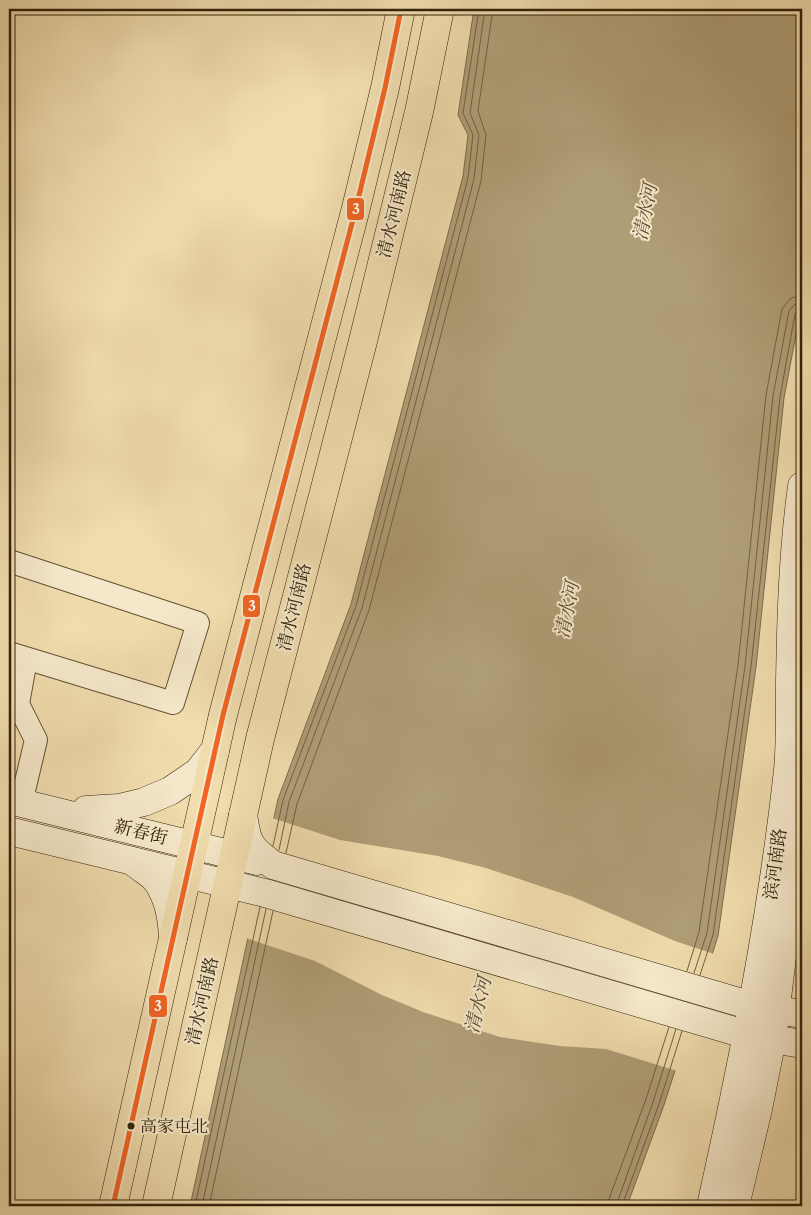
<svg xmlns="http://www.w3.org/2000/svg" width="811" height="1215" viewBox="0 0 811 1215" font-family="'Libre Caslon Text','Noto Serif SC',serif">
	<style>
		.water { fill: #af9d76; stroke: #7d6c4b }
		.pier { fill: #f0dcad }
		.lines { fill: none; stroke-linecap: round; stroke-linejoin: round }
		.shore { stroke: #706040; stroke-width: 1 }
		.minor-casing { stroke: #625033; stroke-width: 24 }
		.secondary-casing { stroke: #32220a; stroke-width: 29 }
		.primary-casing { stroke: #32220a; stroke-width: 29 }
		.minor { stroke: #f5e8ca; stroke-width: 22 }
		.secondary { stroke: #f5e8ca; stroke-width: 28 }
		.primary { stroke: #f0dcad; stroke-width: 28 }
		.bus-1-casing { stroke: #f5e8ca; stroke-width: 9 }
		.bus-1 { stroke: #f26522; stroke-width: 5 }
		.bus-dot { fill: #32220a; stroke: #f5e8ca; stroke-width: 2 }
		.labels { text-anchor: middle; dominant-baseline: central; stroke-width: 4; stroke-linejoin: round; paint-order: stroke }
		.bus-label { font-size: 17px; fill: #32220a; stroke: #f5e8ca; text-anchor: start }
		.street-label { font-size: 18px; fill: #32220a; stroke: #f5e8ca }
		.water-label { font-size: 19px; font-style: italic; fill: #5e4d30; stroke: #f5e8ca }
		.line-badge { stroke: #f5e8ca; stroke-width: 2 }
		.badge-label { font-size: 14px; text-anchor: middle; font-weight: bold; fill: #fff }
	</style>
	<rect width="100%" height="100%" fill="#f0dcad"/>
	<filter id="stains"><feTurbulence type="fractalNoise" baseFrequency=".004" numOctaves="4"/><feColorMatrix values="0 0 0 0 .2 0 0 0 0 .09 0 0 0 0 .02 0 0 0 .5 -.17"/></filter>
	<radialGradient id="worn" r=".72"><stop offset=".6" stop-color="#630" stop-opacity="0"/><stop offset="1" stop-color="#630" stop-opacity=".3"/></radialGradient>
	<polygon class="water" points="474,9 802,9 802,302 784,398 756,667 718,936 664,1105 627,1206 190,1206 278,799 351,604 463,176 468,135 458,115"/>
	<polygon class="pier" points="272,818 340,840 438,856 486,868 573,897 675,941 714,954 677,1071 606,1049 560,1046 500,1037 423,1012 382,995 315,961 246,938"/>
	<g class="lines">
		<g class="shore">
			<polyline points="273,846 283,800 356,606 468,178 473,135 463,113 479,9"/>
			<polyline points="279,850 289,802 362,608 474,179 479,135 470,113 485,9"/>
			<polyline points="286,853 297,804 369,610 481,181 486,135 478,111 493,9"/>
			<polyline points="687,971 699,932 738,665 766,395 782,309 791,298 802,295"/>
			<polyline points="694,973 707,933 745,666 773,396 789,311 794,305 802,303"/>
			<polyline points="700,975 713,935 751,667 780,397 795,314 798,310 802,309"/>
			<polyline points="195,1206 260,907"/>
			<polyline points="202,1206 266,909"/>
			<polyline points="209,1206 273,911"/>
			<polyline points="608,1206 609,1199 646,1099 669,1027"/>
			<polyline points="616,1206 653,1102 676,1029"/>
			<polyline points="622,1206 659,1104 682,1031"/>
		</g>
		<g class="minor-casing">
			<g id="minor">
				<polyline points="9,561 198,623 173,703 9,653"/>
				<polyline points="21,803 36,740 18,704 26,659"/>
			</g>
		</g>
		<g class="secondary-casing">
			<g id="secondary">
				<polyline points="9,800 257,861"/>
				<polyline points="86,810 119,808 144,802 170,791 198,772 215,750"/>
				<path d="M243,814C247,844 249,847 273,865L752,1006L802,1014"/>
				<polyline points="9,831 265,893 748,1035 802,1044"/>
				<path d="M135,863C142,869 152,874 157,881C169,899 172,917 173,938"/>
				<path d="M711,1206C743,1062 772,917 788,770C791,741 789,711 790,683C791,617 793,552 802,486"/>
				<polyline points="735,1206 758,1109 772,1039 799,818"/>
			</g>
		</g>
		<g class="primary-casing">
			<g id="primary">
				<polyline points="113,1206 223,715 356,208 385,88 401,9"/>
				<polyline points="156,1206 260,739 362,345 419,112 440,9"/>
			</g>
		</g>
		<use href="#minor" class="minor"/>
		<use href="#secondary" class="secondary"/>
		<use href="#primary" class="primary"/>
		<g class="bus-1-casing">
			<polyline id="bus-1" points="113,1206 223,715 356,208 385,88 401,9"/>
		</g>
		<use href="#bus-1" class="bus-1"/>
	</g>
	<circle class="bus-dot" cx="131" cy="1126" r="4.5"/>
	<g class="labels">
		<g class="bus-label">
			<text x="140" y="1126">高家屯北</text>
		</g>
		<g class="street-label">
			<text transform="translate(394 214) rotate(-76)">清水河南路</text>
			<text transform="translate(294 607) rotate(-76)">清水河南路</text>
			<text transform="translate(141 832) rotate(14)">新春街</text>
			<text transform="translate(775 864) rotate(-82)">滨河南路</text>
			<text transform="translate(202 1001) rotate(-77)">清水河南路</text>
		</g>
		<g class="water-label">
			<text transform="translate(645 212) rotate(-79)">清水河</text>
			<text transform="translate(567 610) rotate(-79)">清水河</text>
			<text transform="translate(478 1005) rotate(-76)">清水河</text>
		</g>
	</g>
	<g class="line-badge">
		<rect x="346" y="197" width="19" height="24" rx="5" fill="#f26522"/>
		<rect x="242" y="594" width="19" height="24" rx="5" fill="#f26522"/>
		<rect x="148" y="994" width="20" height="24" rx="5" fill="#f26522"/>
	</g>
	<g class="badge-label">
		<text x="356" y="214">3</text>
		<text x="252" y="611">3</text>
		<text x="158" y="1011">3</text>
	</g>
	<rect width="811" height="1215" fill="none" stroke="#f0dcad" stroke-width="30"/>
	<rect x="10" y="10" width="791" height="1195" fill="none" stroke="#32220a" stroke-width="2.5"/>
	<rect x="15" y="15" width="781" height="1185" fill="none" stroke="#32220a"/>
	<rect width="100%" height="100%" filter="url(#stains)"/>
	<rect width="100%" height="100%" fill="url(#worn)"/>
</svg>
